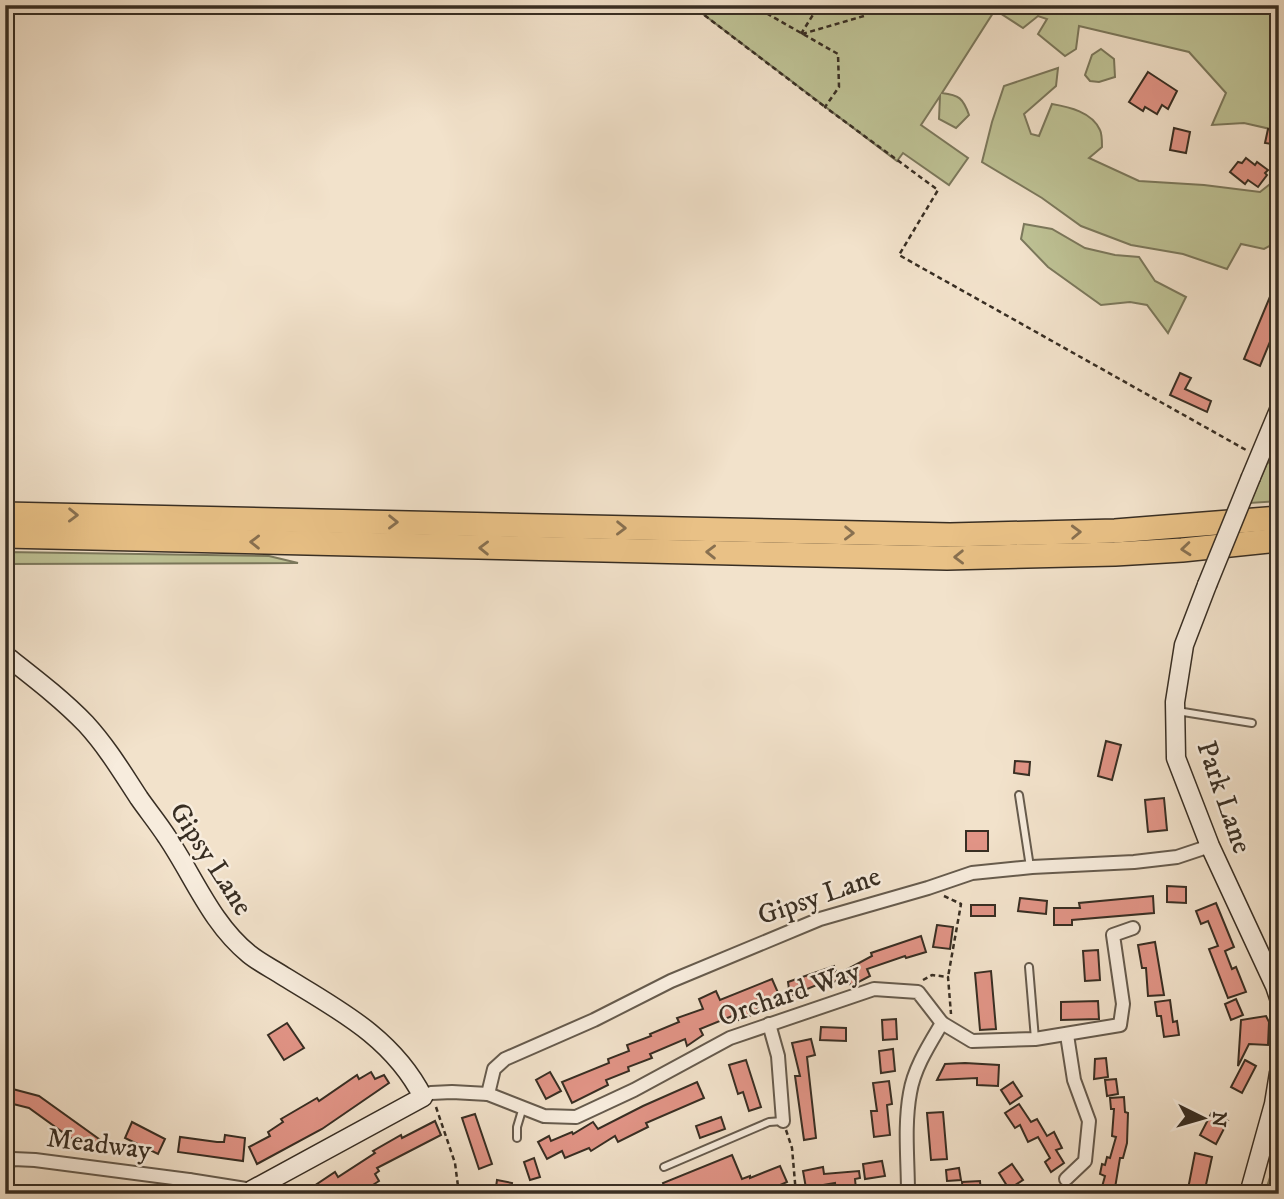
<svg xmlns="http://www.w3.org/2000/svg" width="1284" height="1199" viewBox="0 0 1284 1199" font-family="'IM FELL DW Pica',serif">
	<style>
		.green { fill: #bec295; stroke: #7b785c; stroke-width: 2 }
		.building { fill: #e19486; stroke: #382e23; stroke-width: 2 }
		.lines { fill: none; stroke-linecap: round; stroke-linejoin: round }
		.lane-casing { stroke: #665b4d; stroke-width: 10 }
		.street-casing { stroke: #665b4d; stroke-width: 16 }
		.secondary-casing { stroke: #382e23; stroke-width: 21 }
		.highway-casing { stroke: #382e23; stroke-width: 26 }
		.path { stroke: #382e23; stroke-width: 2.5; stroke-dasharray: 5 3.5; stroke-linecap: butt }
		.lane { stroke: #f7ecdd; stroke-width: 6 }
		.street { stroke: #f7ecdd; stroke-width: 12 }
		.secondary { stroke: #f7ecdd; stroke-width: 18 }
		.highway { stroke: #e9c186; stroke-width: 23 }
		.secondary-bridge-casing { stroke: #382e23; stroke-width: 21; stroke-linecap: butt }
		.secondary-bridge { stroke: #f7ecdd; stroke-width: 18 }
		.oneway { stroke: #887050 }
		.labels { text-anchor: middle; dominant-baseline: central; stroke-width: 5; stroke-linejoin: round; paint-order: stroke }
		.street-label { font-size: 28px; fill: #382e23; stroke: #f7ecdd }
	</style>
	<rect width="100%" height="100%" fill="#f2e2cb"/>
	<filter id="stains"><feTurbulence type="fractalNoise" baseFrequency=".00286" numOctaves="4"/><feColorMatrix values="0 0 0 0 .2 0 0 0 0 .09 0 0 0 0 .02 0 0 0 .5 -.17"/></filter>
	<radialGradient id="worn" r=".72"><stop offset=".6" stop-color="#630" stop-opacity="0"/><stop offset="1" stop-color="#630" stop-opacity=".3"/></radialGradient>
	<g class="green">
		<path d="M691,5H1279V131L1244,123L1212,125L1226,93L1189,52L1079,26L1076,49L1065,56L1038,34L1047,19L1038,16L1023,28L995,10L942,93C959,95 963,98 969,115L956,128L939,119L940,96L921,125L968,158L949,185L903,153L897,161Z"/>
		<polygon points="1101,49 1114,59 1115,77 1099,82 1090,81 1085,75 1092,55"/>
		<path d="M1058,68L1056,86L1024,114L1031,134L1039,136L1052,104C1069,107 1092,112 1100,130C1102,134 1102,143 1102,147L1089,158L1139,181L1204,185L1260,192L1279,177V241L1264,249L1241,244L1227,269L1183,254L1131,245L1081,226L1042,198L982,162L992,122L1004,86Z"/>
		<polygon points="1024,224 1052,229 1085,248 1115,255 1139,257 1155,281 1186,297 1168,333 1147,305 1130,302 1101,305 1048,267 1021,239"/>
		<polygon points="1279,461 1279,501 1250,503 1267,463"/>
		<polygon points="5,552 269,556 298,563 5,564"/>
		<polygon points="1279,1149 1279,1194 1266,1194 1265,1193"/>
	</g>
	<g class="building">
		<polygon points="1148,72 1177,91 1168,109 1162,105 1157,114 1145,107 1143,111 1129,102"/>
		<polygon points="1174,128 1190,132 1186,153 1170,150"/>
		<polygon points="1268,129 1279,131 1279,145 1265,143"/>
		<polygon points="1246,158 1255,165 1257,162 1268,170 1265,173 1267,175 1258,187 1248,180 1245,184 1230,172 1238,162 1242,163"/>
		<polygon points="1279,275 1279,320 1260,366 1244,359"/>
		<polygon points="1180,373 1191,378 1185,389 1211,401 1207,412 1170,395"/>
		<polygon points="1106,741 1121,745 1112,780 1098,776"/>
		<polygon points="1015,761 1030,762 1029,775 1014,773"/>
		<polygon points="1164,798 1167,830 1148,832 1145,800"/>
		<rect x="966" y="831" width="22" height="20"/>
		<polygon points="1167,886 1186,887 1186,903 1167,902"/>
		<polygon points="1153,896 1154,913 1072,920 1072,925 1054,925 1054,908 1080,908 1079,903"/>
		<polygon points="1020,898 1047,901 1046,914 1018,911"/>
		<polygon points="1216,903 1234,947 1225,951 1232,969 1236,967 1246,992 1228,998 1209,949 1218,946 1208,921 1201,924 1196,911"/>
		<rect x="971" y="905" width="24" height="11"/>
		<polygon points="937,925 953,927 950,949 933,947"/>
		<polygon points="921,936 926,952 906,958 905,956 867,969 870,976 851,986 844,971 872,956 871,953"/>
		<polygon points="1155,942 1164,995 1148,996 1146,968 1142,968 1138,945"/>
		<polygon points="1098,950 1100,980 1085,981 1083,951"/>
		<polygon points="834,966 839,980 820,987 819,984 790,996 788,982"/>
		<polygon points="991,971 996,1029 980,1030 975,973"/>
		<polygon points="772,979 779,995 756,1004 759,1012 739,1020 737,1014 700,1029 703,1035 687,1046 685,1039 650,1054 652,1058 628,1067 629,1071 606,1080 608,1085 572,1103 562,1082 609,1063 608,1059 629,1051 627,1045 651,1036 650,1034 679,1022 677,1018 703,1009 699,999 716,991 720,1000"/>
		<polygon points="1236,999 1243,1015 1231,1020 1225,1004"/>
		<polygon points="1170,1000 1173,1022 1177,1021 1179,1035 1164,1037 1161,1016 1157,1016 1155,1002"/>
		<polygon points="1098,1001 1099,1019 1061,1020 1061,1002"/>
		<polygon points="1266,1016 1269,1022 1268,1045 1249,1044 1238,1066 1241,1020"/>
		<polygon points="896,1019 897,1039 883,1040 882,1020"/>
		<polygon points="287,1023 304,1048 284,1060 268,1035"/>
		<polygon points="821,1027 846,1028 846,1041 820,1040"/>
		<polygon points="811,1039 815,1055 807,1057 816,1138 804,1140 795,1076 800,1076 792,1043"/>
		<polygon points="893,1049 895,1071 881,1073 879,1051"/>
		<polygon points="1106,1058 1108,1077 1094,1079 1095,1059"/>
		<polygon points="746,1060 761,1107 749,1111 743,1092 738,1094 729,1065"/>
		<polygon points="1245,1060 1256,1066 1242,1093 1231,1087"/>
		<polygon points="965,1063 999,1065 998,1086 977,1085 977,1078 937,1080 945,1064"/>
		<polygon points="371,1072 375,1079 384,1075 389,1083 322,1129 257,1164 249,1147 270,1136 268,1132 283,1122 281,1119 317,1098 319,1101 357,1075 359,1079"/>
		<polygon points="550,1072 561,1091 546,1099 536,1080"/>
		<polygon points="1116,1079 1118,1094 1107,1096 1105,1080"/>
		<polygon points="889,1081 892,1104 887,1105 890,1135 874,1137 871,1111 877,1111 873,1083"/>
		<polygon points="697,1082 704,1098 646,1123 648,1127 618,1142 615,1136 591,1151 589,1148 565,1158 562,1151 547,1159 538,1142 549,1136 551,1141 572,1132 573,1134 593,1122 598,1129 643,1106"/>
		<polygon points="1013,1082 1022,1096 1010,1104 1001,1090"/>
		<polygon points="5,1087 39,1096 99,1139 90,1152 29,1108 5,1102"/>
		<polygon points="1124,1097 1125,1112 1128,1113 1127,1143 1123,1158 1120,1158 1114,1194 1100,1194 1105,1176 1100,1174 1102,1164 1105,1165 1107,1157 1110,1158 1116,1137 1112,1136 1114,1109 1111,1109 1110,1098"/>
		<polygon points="1019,1104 1031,1122 1037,1119 1047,1136 1054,1132 1062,1148 1056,1150 1064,1163 1051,1172 1045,1162 1050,1158 1038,1137 1028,1142 1020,1125 1015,1128 1005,1113"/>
		<polygon points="943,1112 947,1159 931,1160 927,1113"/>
		<polygon points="1212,1112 1228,1121 1216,1144 1200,1135"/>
		<polygon points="475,1114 492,1164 479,1169 462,1118"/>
		<polygon points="721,1117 725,1129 700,1138 696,1126"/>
		<polygon points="435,1121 441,1135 377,1168 379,1171 375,1174 379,1181 365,1190 357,1194 302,1194 335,1172 338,1177 375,1153 373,1151 401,1135 402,1138"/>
		<polygon points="132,1122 165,1139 158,1154 125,1138"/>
		<polygon points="225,1135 245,1138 243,1161 178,1152 180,1137 217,1142 224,1142"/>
		<polygon points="1195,1153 1212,1157 1204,1194 1187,1194"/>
		<polygon points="732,1155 742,1179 750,1176 750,1178 780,1166 787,1182 760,1194 667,1194 663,1183"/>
		<polygon points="534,1158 540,1177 530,1180 524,1162"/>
		<polygon points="882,1161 885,1176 865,1179 863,1164"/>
		<polygon points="1012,1164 1023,1180 1009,1189 999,1173"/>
		<polygon points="823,1167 824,1174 859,1171 860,1178 855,1179 856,1189 836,1191 835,1183 806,1188 803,1171"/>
		<polygon points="959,1168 961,1180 947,1181 946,1170"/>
		<polygon points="497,1180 512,1183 510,1194 495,1194"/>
		<polygon points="980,1181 981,1192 963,1193 962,1182"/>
	</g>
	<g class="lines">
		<g class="lane-casing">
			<g id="lane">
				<polyline points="1177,711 1252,723"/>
				<polyline points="1019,795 1030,867"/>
				<polyline points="1029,967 1035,1039"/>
				<polyline points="517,1138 517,1127 523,1107"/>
				<polyline points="664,1167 769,1122 783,1121"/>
			</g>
		</g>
		<g class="street-casing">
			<g id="street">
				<polyline points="769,1024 778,1056 783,1121"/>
				<polyline points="488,1094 494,1069 505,1059 594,1020 671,981 820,919 928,888 972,873 1032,867 1134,862 1177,857 1210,846"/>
				<polyline points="423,1097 431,1093 452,1092 488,1094 544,1116 576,1117 634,1090 730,1038 874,989 918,992 942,1023 972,1041 1035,1039 1120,1025 1123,1004 1113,935 1133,928"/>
				<polyline points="5,1165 13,1159 35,1160 189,1180 252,1190"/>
				<polyline points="1066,1179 1085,1161 1089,1121 1074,1080 1067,1035"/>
				<polyline points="187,1194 189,1180"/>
				<path d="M906,1194L908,1193C908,1160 904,1126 910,1093C914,1068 929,1045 942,1023"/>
			</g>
		</g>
		<g class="secondary-casing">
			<g id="secondary">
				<polyline points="1251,477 1279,410"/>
				<polyline points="1207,585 1184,645 1175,702 1176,758 1210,846 1275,986 1279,998"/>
				<path d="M5,655C33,677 62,699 86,724C107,747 122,772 139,798C148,811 158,823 167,837C194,877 211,923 249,954C260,963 273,969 285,977C339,1010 393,1038 423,1097L252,1190L251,1194"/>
				<polyline points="1249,1194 1274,1104 1279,1073"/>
			</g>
		</g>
		<g class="highway-casing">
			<g id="highway">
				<polyline points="5,514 950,535 1115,531 1279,518"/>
				<polyline points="5,536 947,558 1115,554 1182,550 1279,540"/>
			</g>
		</g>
		<g class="path">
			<polyline points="691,5 825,107"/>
			<polyline points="752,5 838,54 839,87 825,107 938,190 899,255 1246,450"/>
			<polyline points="1165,5 1170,7 1188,5"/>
			<polyline points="801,34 819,5"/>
			<polyline points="802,34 864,16 876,5"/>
			<polyline points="944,896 961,904 948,977"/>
			<polyline points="923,980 932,975 948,977 951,1014"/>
			<polyline points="436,1107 455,1163 459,1194"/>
			<polyline points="786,1130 792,1148 796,1194"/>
		</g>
		<use href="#lane" class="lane"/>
		<use href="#street" class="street"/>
		<use href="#secondary" class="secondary"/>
		<use href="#highway" class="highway"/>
		<g class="secondary-bridge-casing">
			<polyline id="secondary-bridge" points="1207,585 1251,477"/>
		</g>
		<use href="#secondary-bridge" class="secondary-bridge"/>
	</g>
	<defs><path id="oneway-chevron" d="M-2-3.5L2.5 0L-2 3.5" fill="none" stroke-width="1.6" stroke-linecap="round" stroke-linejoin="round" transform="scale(1.75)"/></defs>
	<g class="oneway">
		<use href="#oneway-chevron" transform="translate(73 515) rotate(1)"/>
		<use href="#oneway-chevron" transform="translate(393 522) rotate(1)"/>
		<use href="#oneway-chevron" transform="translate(621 528) rotate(1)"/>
		<use href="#oneway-chevron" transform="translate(1076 532) rotate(-2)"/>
		<use href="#oneway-chevron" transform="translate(849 533) rotate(1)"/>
		<use href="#oneway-chevron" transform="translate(255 542) rotate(-179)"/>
		<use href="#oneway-chevron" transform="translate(484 548) rotate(-179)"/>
		<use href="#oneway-chevron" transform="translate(1186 549) rotate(175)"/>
		<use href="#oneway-chevron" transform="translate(711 552) rotate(-179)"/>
		<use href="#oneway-chevron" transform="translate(959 557) rotate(179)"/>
	</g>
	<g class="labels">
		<g class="street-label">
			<text transform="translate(1224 797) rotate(71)">Park Lane</text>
			<text transform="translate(211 859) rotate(57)">Gipsy Lane</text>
			<text transform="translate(819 896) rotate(-19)">Gipsy Lane</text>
			<text transform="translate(789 994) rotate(-19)">Orchard Way</text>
			<text transform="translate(99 1144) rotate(7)">Meadway</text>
		</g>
	</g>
	<rect width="1284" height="1199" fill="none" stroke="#f2e2cb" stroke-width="28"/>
	<rect x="7" y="7" width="1270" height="1185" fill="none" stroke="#382e23" stroke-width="3.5"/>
	<rect x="14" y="14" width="1256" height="1171" fill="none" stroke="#382e23" stroke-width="2"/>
	<g transform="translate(1203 1118) rotate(95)" stroke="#f7ecdd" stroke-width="5" paint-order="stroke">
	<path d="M0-5L12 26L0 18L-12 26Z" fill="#382e23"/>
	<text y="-10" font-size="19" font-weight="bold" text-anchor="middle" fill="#382e23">N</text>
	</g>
	<rect width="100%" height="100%" filter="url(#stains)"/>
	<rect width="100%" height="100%" fill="url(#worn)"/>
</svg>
